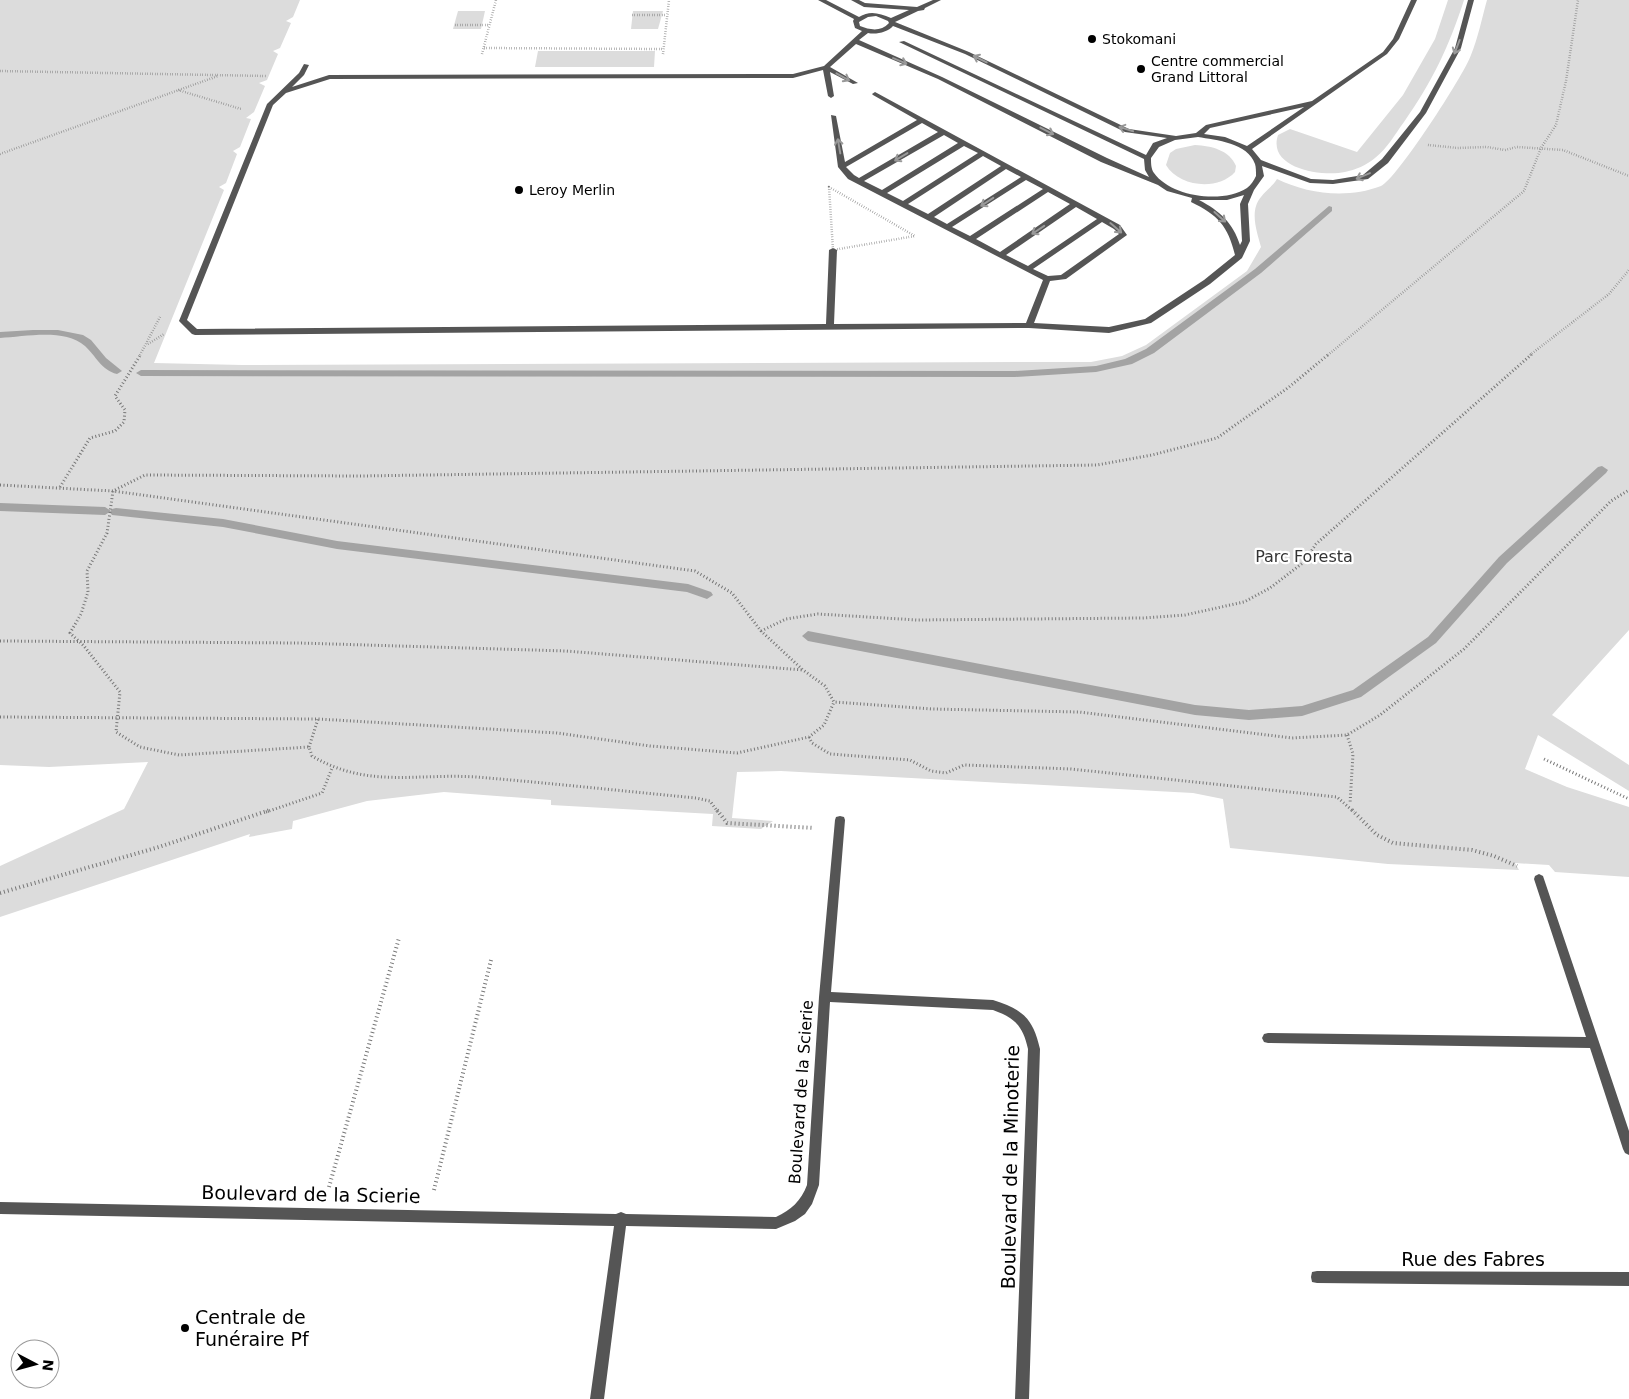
<svg xmlns="http://www.w3.org/2000/svg" width="1629" height="1399" viewBox="0 0 1629 1399" font-family="'DejaVu Sans',sans-serif">
	<style>
		.green { fill: #dcdcdc }
		.lines { fill: none; stroke-linecap: round; stroke-linejoin: round }
		.stream { fill: #a3a3a3; fill-rule: evenodd }
		.path-far2 { stroke: #777; stroke-width: 2.5; stroke-dasharray: 0.5 2; stroke-linecap: butt }
		.path-far1 { stroke: #777; stroke-width: 3; stroke-dasharray: 1 2.5; stroke-linecap: butt }
		.path { stroke: #777; stroke-width: 4; stroke-dasharray: 1 3; stroke-linecap: butt }
		.service { fill: #555; fill-rule: evenodd }
		.minor { fill: #555; fill-rule: evenodd }
		.oneway { stroke: #999 }
		.poi-dot { fill: #000; stroke: #fff; stroke-width: 2 }
		.labels { text-anchor: middle; dominant-baseline: central; stroke-width: 4.5; stroke-linejoin: round; paint-order: stroke }
		.far-poi-label { font-size: 14px; fill: #000; stroke: #fff; text-anchor: start }
		.park-label { font-size: 16px; fill: #333; stroke: #fff }
		.street-label { font-size: 16px; fill: #000; stroke: #fff }
		.near-street-label { font-size: 19px; fill: #000; stroke: #fff }
		.near-poi-label { font-size: 19px; fill: #000; stroke: #fff; text-anchor: start }
	</style>
	<rect width="100%" height="100%" fill="#fff"/>
	<g class="green">
		<path d="M0,0H300L293,17L286,21L291,23L280,48L273,51L278,54L267,80L259,83L265,86L254,112L246,118L251,119L240,147L233,151L237,154L226,183L219,187L224,190L154,363L242,365L1042,362H1091L1122,356L1146,345L1247,271L1261,247C1257,232 1249,211 1261,197C1266,190 1272,187 1277,179C1308,194 1347,199 1381,186C1396,180 1464,75 1471,55C1478,38 1482,18 1487,0H1629V630L1552,715L1629,765V791L1538,735L1525,769L1567,787L1629,807V877L1555,872L1549,865L1515,863L1519,870L1388,864L1230,848L1223,799L1193,793L781,771L737,772L732,818L773,821L761,829L712,826L713,814L551,805V800L444,792L367,801L293,821L292,829L249,837L250,834L0,917V866L124,809L148,762L49,767L0,765Z"/>
		<path d="M1448,0H1464C1449,47 1432,82 1404,122C1395,134 1387,149 1375,158C1367,165 1355,170 1345,172C1321,177 1267,168 1278,135L1290,129L1357,152L1403,95L1435,39Z"/>
		<polygon points="458,11 485,11 481,29 453,29"/>
		<polygon points="633,11 663,11 658,29 631,29"/>
		<polygon points="538,51 655,51 654,67 535,67"/>
		<path d="M1195,145C1212,146 1229,150 1236,166L1235,172C1218,191 1179,187 1166,165L1170,153L1176,149Z"/>
	</g>
	<g class="lines">
		<g class="stream">
			<polygon points="1329,206 1332,207 1332,211 1261,273 1154,353 1132,364 1096,372 1015,377 141,376 136,373 141,370 1015,371 1096,366 1125,359 1146,349 1255,269"/>
			<path d="M33,330H58L83,335L91,340L106,358L122,371L117,374C101,370 96,356 85,346C64,328 25,337 0,338V332Z"/>
			<polygon points="1602,466 1608,470 1606,473 1507,563 1436,643 1361,697 1302,716 1249,720 1195,715 808,641 802,636 808,631 1195,705 1249,710 1302,706 1353,690 1428,637 1499,557 1598,467"/>
			<polygon points="0,503 105,507 111,511 105,515 0,511"/>
			<polygon points="116,508 223,519 337,541 688,584 711,592 713,595 707,599 687,592 337,549 223,527 112,515 110,512 112,509"/>
		</g>
		<g class="path-far2">
			<polyline points="632,15 667,15"/>
			<polyline points="455,25 489,25"/>
			<polyline points="484,48 664,49"/>
			<polyline points="482,54 496,0"/>
			<polyline points="663,54 669,0"/>
			<polyline points="0,71 266,76"/>
			<polyline points="178,90 241,109"/>
			<polyline points="1428,145 1457,148 1487,147 1505,150 1517,147 1563,150 1629,176"/>
			<polyline points="0,154 218,76"/>
			<polygon points="829,187 915,236 833,250"/>
			<polyline points="148,344 164,334"/>
			<polyline points="140,355 160,317"/>
			<polyline points="1328,355 1524,191 1541,148 1556,125 1566,81 1578,0"/>
			<polyline points="1530,355 1609,294 1629,270"/>
		</g>
		<g class="path-far1">
			<polyline points="0,485 113,491 695,571 732,593 761,631 803,670 825,686 834,702 932,709 1079,712 1292,738 1347,735 1380,715 1464,649 1611,501 1629,490"/>
			<polyline points="60,487 90,438 115,431 124,422 125,410 115,396 141,354"/>
			<polyline points="761,631 786,619 818,614 917,620 1143,618 1185,615 1244,602 1270,588 1304,562 1316,544 1532,354"/>
			<polyline points="0,641 299,643 566,651 803,670"/>
			<polyline points="0,717 318,719 557,733 650,746 737,753 809,737 824,725 834,702"/>
			<polyline points="1347,735 1353,754 1350,804"/>
			<polyline points="809,737 812,743 830,754 910,760 931,771 946,773 964,765 1071,769 1337,797 1354,812"/>
			<polyline points="309,747 318,719"/>
			<polyline points="1544,759 1629,799"/>
			<polyline points="266,812 322,793 332,768"/>
			<path d="M718,812L710,801L696,798C623,791 549,783 476,777C416,773 368,789 312,756L309,747L179,755L140,747L116,732L120,692L84,646L70,633L81,614L88,592L87,571L107,533L113,491L145,475L360,476L1097,465L1152,455L1217,438L1289,387L1329,354"/>
		</g>
		<g class="path">
			<polyline points="717,810 727,823 814,828"/>
			<polyline points="1352,810 1377,835 1393,843 1472,850 1494,856 1517,866"/>
			<polyline points="0,893 159,847 270,810"/>
			<polyline points="329,1187 399,938"/>
			<polyline points="434,1190 491,960"/>
		</g>
		<path class="service" d="M818,0H826L859,17C870,10 879,13 891,18L909,10L864,7L851,0H859L865,3L917,7L933,0H941L925,8L924,10L918,11L895,22L969,52L1129,129L1176,136L1196,133L1206,125L1312,101L1383,52L1393,39L1411,0H1417L1399,39L1387,54L1252,149L1261,160L1311,179L1333,180L1363,175L1382,159L1420,112L1455,48L1468,0H1474L1461,48L1426,113L1388,163L1368,179L1333,184L1310,183L1262,166L1264,176L1254,190L1248,204L1250,241L1242,258L1210,284L1151,323L1109,333L1029,328L195,335L192,334L179,321L267,104L299,73L304,64L309,65L304,75L292,87L329,75L793,74L824,66L862,31L855,28L853,21L854,19ZM876,16L888,21L889,23C881,32 870,30 860,26L859,22L868,17ZM893,26L965,54L1125,132L1167,138L1153,143L1146,155L904,41L899,42L1144,159L1145,170L1149,177L1107,158L942,77L859,40L868,33C876,35 888,32 893,26ZM856,44L938,79L1101,162L1158,185L1167,191L1192,198L1191,202C1218,215 1228,226 1235,255L1204,280L1145,319L1109,327L1034,323L1050,281L1066,279L1127,235L1120,225L875,92L872,94L873,95L917,120L845,162L836,116L831,115L838,167L848,179L1043,280L1026,323L834,324L837,250L833,248L829,250L826,324L197,329L187,320L273,105L286,93L330,79L793,78L823,70L828,96L831,98L834,96L830,72L853,84L858,83L830,67ZM1304,107L1247,146L1225,137L1204,134L1210,128ZM922,123L938,132L859,178L854,175L846,167ZM944,135L958,143L882,190L864,181ZM1198,137C1216,140 1248,143 1255,164C1256,167 1256,172 1256,176C1254,180 1251,185 1247,188C1223,204 1171,197 1154,173C1151,169 1151,163 1151,158L1159,147L1175,140ZM964,146L978,153L903,201L887,193ZM983,156L1001,166L928,214L908,204ZM1006,169L1021,177L947,224L934,217ZM1026,180L1043,189L970,236L952,227ZM1048,192L1070,204L1000,252L976,239ZM1244,195L1240,204L1242,241L1240,245C1233,223 1220,211 1199,200H1227ZM1076,207L1097,219L1028,266L1006,255ZM1102,222L1114,229L1119,234L1061,275L1048,276L1033,269Z"/>
		<g class="minor">
			<path d="M840,816L844,817L845,820L831,992L993,1000C1022,1009 1033,1018 1040,1049L1029,1399H1015L1028,1049C1023,1026 1015,1018 993,1010L830,1002L819,1185L812,1204L805,1214L795,1221L776,1229L626,1226L604,1399H590L614,1226L0,1214V1202L616,1214L621,1212L626,1214L776,1217C791,1210 801,1201 807,1185L819,997L835,820L836,817Z"/>
			<polygon points="1539,874 1543,876 1544,879 1629,1131 1629,1155 1625,1153 1623,1149 1590,1048 1268,1043 1264,1042 1262,1038 1264,1034 1268,1033 1586,1037 1534,879 1535,876"/>
			<polygon points="1317,1271 1629,1272 1629,1286 1317,1283 1312,1282 1311,1277 1312,1272"/>
		</g>
	</g>
	<defs><path id="oneway-shaft" d="M-6 0H5M1.5-3L5.5 0L1.5 3" fill="none" stroke-width="1.6" stroke-linecap="round" stroke-linejoin="round" transform="scale(1.25)"/></defs>
	<g class="oneway">
		<use href="#oneway-shaft" transform="translate(1457 47) rotate(111)"/>
		<use href="#oneway-shaft" transform="translate(980 59) rotate(-154)"/>
		<use href="#oneway-shaft" transform="translate(900 61) rotate(23)"/>
		<use href="#oneway-shaft" transform="translate(843 77) rotate(29)"/>
		<use href="#oneway-shaft" transform="translate(1126 129) rotate(-162)"/>
		<use href="#oneway-shaft" transform="translate(1047 131) rotate(27)"/>
		<use href="#oneway-shaft" transform="translate(839 146) rotate(-100)"/>
		<use href="#oneway-shaft" transform="translate(901 157) rotate(149)"/>
		<use href="#oneway-shaft" transform="translate(1363 176) rotate(157)"/>
		<use href="#oneway-shaft" transform="translate(987 202) rotate(147)"/>
		<use href="#oneway-shaft" transform="translate(1220 217) rotate(42)"/>
		<use href="#oneway-shaft" transform="translate(1116 228) rotate(41)"/>
		<use href="#oneway-shaft" transform="translate(1038 230) rotate(146)"/>
	</g>
	<g class="poi-dot">
		<circle cx="1092" cy="39" r="5"/>
		<circle cx="1141" cy="69" r="5"/>
		<circle cx="519" cy="190" r="5"/>
		<circle cx="185" cy="1328" r="5"/>
	</g>
	<g class="labels">
		<g class="far-poi-label">
			<text x="1102" y="39">Stokomani</text>
			<text x="1151" y="61">Centre commercial<tspan x="1151" dy="16">Grand Littoral</tspan></text>
			<text x="529" y="190">Leroy Merlin</text>
		</g>
		<g class="park-label">
			<text x="1304" y="556">Parc Foresta</text>
		</g>
		<g class="street-label">
			<text transform="translate(801 1092) rotate(-86)">Boulevard de la Scierie</text>
		</g>
		<g class="near-street-label">
			<text transform="translate(1010 1167) rotate(-89)">Boulevard de la Minoterie</text>
			<text transform="translate(311 1194) rotate(1)">Boulevard de la Scierie</text>
			<text x="1473" y="1259">Rue des Fabres</text>
		</g>
		<g class="near-poi-label">
			<text x="195" y="1317">Centrale de<tspan x="195" dy="22">Funéraire Pf</tspan></text>
		</g>
	</g>
	<g transform="translate(35 1364) rotate(96)"><circle r="24" fill="#ffffff" stroke="#999999"/>
	<path d="M0-4L9 19L0 12L-9 19Z" fill="#000000"/>
	<text y="-8" font-size="14" font-weight="bold" text-anchor="middle" fill="#000000">N</text>
	</g>
</svg>
